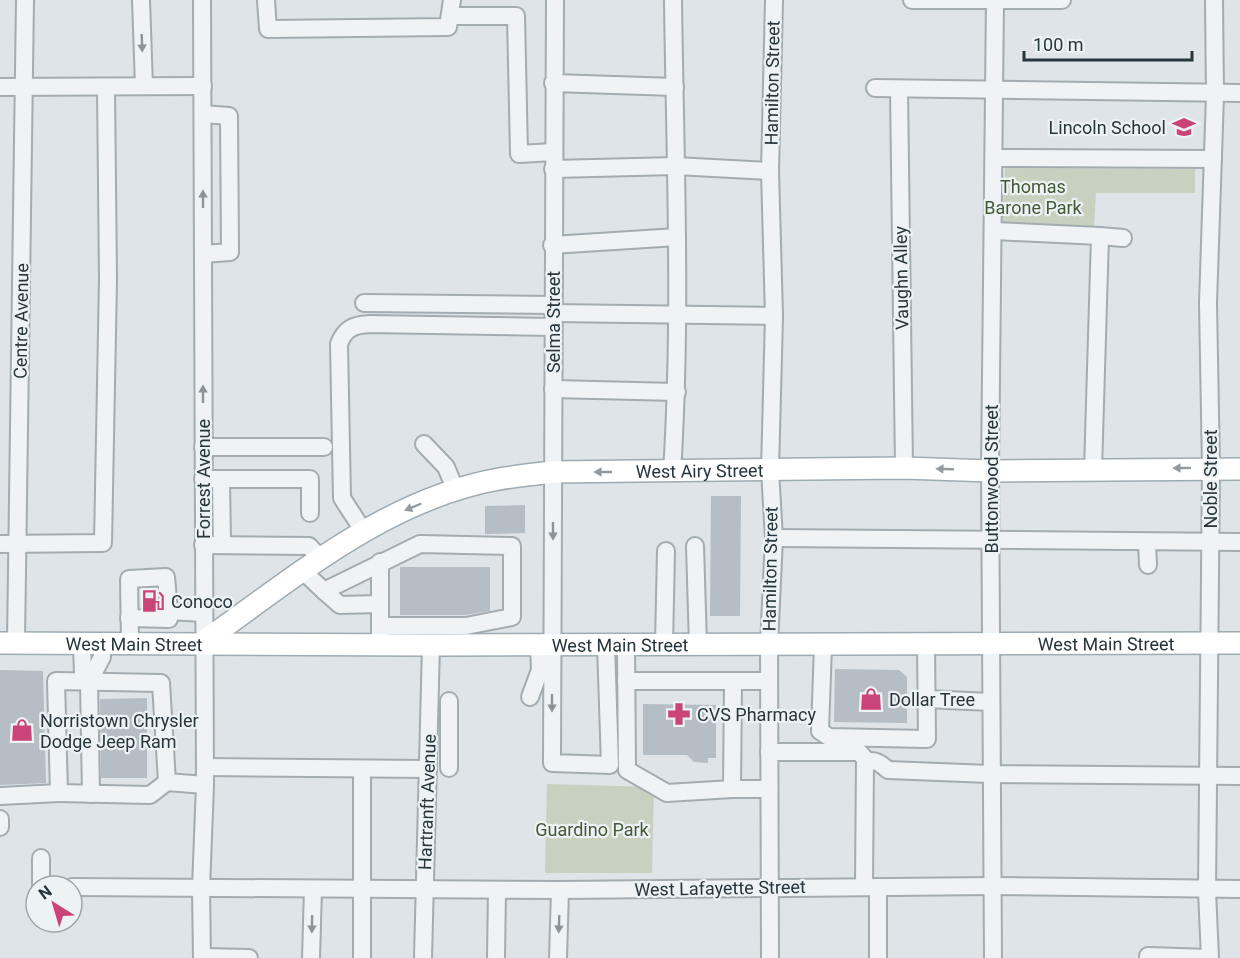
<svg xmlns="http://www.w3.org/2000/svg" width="1240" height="958" viewBox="0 0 1240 958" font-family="Roboto,sans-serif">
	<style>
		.green { fill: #c8d1bf }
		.building { fill: #b5bec4 }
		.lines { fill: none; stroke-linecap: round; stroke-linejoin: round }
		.minor-casing { stroke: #a3acb1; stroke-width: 20 }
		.major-casing { stroke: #9dabb3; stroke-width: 24 }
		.minor { stroke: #f0f3f6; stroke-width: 16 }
		.major { stroke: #fff; stroke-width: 21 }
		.oneway { fill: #8c949a }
		.oneway2 { fill: #939a9e }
		.labels { text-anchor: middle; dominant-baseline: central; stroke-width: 4.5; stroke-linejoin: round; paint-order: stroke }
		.street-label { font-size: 18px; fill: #27353d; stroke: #edf2f5 }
		.poi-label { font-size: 18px; fill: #27353d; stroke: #edf2f5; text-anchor: start }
		.park-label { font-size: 18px; fill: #445935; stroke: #edf2f5 }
	</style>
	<rect width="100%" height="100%" fill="#dee4e7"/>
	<g class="green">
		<polygon points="1005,168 1195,169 1195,193 1096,193 1094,226 1002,225"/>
		<polygon points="547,784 654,787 652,873 545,873"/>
	</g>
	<g class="building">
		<polygon points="711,496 741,496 740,616 710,616"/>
		<polygon points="525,505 525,533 485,534 485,506"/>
		<polygon points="400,567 490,567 490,611 465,615 400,615"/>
		<polygon points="835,669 899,670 907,677 907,723 834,722"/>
		<polygon points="0,670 43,671 46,783 0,785"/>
		<polygon points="147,698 147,778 101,778 100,699"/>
		<polygon points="643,704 716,705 716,758 708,758 708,763 694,762 687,755 643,755"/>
	</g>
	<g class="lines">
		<g class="minor-casing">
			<g id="minor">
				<polyline points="141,0 144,86"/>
				<polyline points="266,0 268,29 448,27 452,0"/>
				<polyline points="555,0 552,763 610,765 606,645"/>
				<polyline points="912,0 1062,0"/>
				<polyline points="450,16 516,16 519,154 553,152"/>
				<polyline points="553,83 675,87"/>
				<polyline points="0,87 203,86"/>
				<polyline points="875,88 1240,93"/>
				<polyline points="899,89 904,468"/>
				<polyline points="203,114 229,116 230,252 203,254"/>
				<polyline points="995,158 1213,159"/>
				<polyline points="553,169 676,166 770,171"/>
				<polyline points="994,231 1100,236"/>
				<polyline points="552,245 677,237"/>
				<polyline points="364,303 553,305"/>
				<polyline points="553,313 774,316"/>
				<polyline points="553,389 677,392"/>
				<polyline points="424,444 446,467 456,491"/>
				<polyline points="203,447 324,447"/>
				<polyline points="1093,470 1100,236 1123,238"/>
				<path d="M672,472C682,315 675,157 673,0"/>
				<polyline points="203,479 310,479 310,513"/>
				<polyline points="221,479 222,544"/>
				<path d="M364,532L342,498L339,344C345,328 354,325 369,324L553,327"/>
				<polyline points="774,538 1240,542"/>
				<polyline points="1147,542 1148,565"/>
				<polyline points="0,544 103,543 108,279 106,87"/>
				<polyline points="203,545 309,546 321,559"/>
				<polyline points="695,546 698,645"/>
				<polyline points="303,571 324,591 420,544 512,546 512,617 466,626 381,626"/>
				<polyline points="324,591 340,605 379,604"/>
				<polyline points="129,618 169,619"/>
				<polyline points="380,636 380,562"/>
				<polyline points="16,642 25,0"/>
				<polyline points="130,642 129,579 166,577 169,611 203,613"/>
				<polyline points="82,643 83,675 89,682 91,794"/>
				<polyline points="626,645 627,770 667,793 732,789 733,682"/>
				<polyline points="664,645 666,551"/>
				<polyline points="823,645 820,731 829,737 927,739 926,645"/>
				<polyline points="626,681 769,681"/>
				<polyline points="89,682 102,657 102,642"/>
				<polyline points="530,697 540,670 539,645"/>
				<polyline points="926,699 990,702"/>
				<polyline points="769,752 859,752 865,759 864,887"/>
				<path d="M865,762C875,759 880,763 888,770L990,774L1240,776"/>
				<polyline points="205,767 428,769"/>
				<polyline points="449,768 449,701"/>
				<polyline points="167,782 150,795 59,793 56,681 161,683 167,782 205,785"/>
				<polyline points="732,789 769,789"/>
				<polyline points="0,796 59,793"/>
				<polyline points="0,819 0,827"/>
				<polyline points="41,858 41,886"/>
				<polyline points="72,887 560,890 993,886 1240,889"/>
				<polyline points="1148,956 1210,958"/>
				<polyline points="202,957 249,958"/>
				<polyline points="202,958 201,888 205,785 202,0"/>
				<polyline points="311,958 313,889"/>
				<polyline points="362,958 362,778"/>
				<polyline points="423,958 431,645"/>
				<polyline points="496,958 497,890"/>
				<polyline points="558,958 560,890"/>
				<polyline points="770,958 769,645 774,538 770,470 774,316 770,171 774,0"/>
				<polyline points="878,958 878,887"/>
				<polyline points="993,958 990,471 995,0"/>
				<polyline points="1210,958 1207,891 1211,468 1208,303 1215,95 1214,0"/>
			</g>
		</g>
		<g class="major-casing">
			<g id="major">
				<path id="s1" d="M203,642C294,578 386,499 499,479C516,476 535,474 553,472L904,468L990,471L1240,469"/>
				<path id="s2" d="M0,643L431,645L1240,643"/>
			</g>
		</g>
		<use href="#minor" class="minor"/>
		<use href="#major" class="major"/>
	</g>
	<defs><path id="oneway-solid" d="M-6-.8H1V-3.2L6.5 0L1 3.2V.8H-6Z" transform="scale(1.5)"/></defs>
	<g class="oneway">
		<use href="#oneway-solid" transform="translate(142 43) rotate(88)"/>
		<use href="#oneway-solid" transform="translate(203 199) rotate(-90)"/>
		<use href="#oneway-solid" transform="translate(203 394) rotate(-90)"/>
		<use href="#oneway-solid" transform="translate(553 531) rotate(90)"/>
		<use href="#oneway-solid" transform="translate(552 703) rotate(90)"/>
		<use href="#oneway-solid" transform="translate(312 924) rotate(91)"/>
		<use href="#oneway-solid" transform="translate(559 924) rotate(92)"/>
	</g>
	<g class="oneway2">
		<use href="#oneway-solid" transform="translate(1182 468) rotate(179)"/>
		<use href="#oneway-solid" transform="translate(945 469) rotate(-178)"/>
		<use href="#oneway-solid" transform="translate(603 472) rotate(180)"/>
		<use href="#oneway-solid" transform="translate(413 507) rotate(157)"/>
	</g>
	<defs>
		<g id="school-bare" transform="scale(1.8)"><path d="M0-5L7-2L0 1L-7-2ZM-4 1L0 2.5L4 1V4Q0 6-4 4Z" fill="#cb4479" stroke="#edf2f5" stroke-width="2.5" paint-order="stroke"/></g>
		<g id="fuel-bare" transform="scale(1.8)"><path d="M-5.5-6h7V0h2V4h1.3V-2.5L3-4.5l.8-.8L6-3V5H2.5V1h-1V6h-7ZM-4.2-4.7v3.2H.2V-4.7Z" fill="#cb4479" stroke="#edf2f5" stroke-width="2.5" paint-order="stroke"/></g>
		<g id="shop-bare" transform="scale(1.8)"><path d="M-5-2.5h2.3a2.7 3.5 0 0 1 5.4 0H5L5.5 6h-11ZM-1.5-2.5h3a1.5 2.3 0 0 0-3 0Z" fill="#cb4479" stroke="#edf2f5" stroke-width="2.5" paint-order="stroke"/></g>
		<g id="pharmacy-bare" transform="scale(1.8)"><path d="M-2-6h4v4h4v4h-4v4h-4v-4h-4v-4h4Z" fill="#cb4479" stroke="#edf2f5" stroke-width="2.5" paint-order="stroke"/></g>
	</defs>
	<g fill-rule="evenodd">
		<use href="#school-bare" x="1184" y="127"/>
		<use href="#fuel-bare" x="153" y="601"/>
		<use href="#shop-bare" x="871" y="699"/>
		<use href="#pharmacy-bare" x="679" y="714"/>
		<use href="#shop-bare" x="22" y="730"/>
	</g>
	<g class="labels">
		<g class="street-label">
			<text transform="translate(772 83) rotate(-89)">Hamilton Street</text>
			<text transform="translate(901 278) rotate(-91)">Vaughn Alley</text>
			<text transform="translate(21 321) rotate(-89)">Centre Avenue</text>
			<text transform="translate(553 322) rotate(-90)">Selma Street</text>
			<text stroke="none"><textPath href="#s1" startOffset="542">West Airy Street</textPath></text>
			<text transform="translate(203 479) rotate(-90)">Forrest Avenue</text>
			<text transform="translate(991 479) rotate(-90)">Buttonwood Street</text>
			<text transform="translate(1210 479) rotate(-90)">Noble Street</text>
			<text transform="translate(770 569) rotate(-89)">Hamilton Street</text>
			<text stroke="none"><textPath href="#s2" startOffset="134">West Main Street</textPath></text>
			<text stroke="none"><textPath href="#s2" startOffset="1106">West Main Street</textPath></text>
			<text stroke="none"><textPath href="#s2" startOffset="620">West Main Street</textPath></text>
			<text transform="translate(427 802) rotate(-88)">Hartranft Avenue</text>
			<text transform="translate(720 888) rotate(-1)">West Lafayette Street</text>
		</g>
		<g class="poi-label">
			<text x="1166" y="127" text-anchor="end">Lincoln School</text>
			<text x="171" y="601">Conoco</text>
			<text x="889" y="699">Dollar Tree</text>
			<text x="697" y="714">CVS Pharmacy</text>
			<text x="40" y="720">Norristown Chrysler<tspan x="40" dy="21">Dodge Jeep Ram</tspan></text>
		</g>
		<g class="park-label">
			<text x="1033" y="186">Thomas<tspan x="1033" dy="21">Barone Park</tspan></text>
			<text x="592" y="829">Guardino Park</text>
		</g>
	</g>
	<g transform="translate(54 904) rotate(323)"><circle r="28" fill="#edf2f5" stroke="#9ea6ab" stroke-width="1.5"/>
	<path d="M0-4.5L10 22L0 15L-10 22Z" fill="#cb4479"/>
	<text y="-9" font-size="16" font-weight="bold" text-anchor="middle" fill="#27353d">N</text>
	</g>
	<path d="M1024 51v9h168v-9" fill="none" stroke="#27353d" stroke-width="3"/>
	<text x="1033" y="51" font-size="18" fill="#27353d" stroke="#edf2f5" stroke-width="4.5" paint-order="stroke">100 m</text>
</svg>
